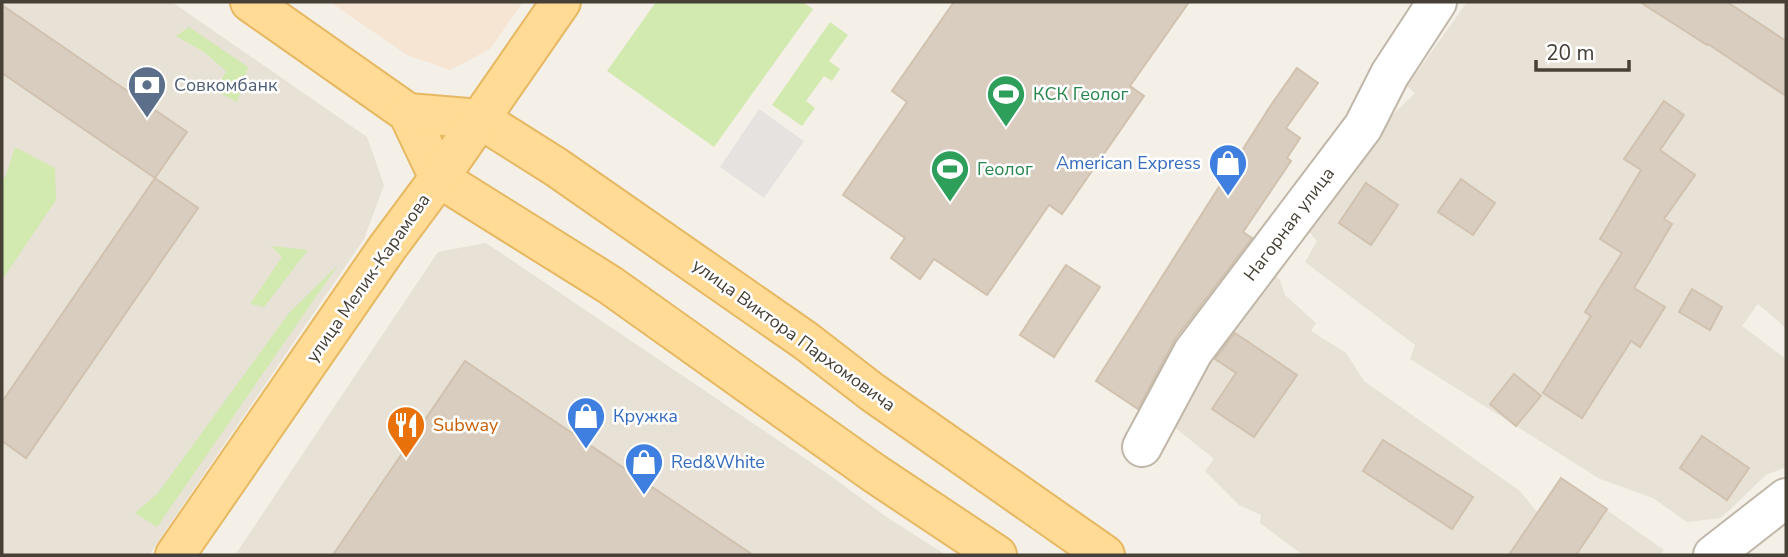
<svg xmlns="http://www.w3.org/2000/svg" width="1788" height="557" viewBox="0 0 1788 557" font-family="'Nunito Sans',sans-serif">
	<style>
		.residential { fill: #e8e1d5 }
		.commercial { fill: #f6e5d2 }
		.green { fill: #d2eaaf }
		.parking { fill: #e5e2df }
		.building { fill: #d9cdbf; stroke: #d1c2af; stroke-width: 2 }
		.lines { fill: none; stroke-linecap: round; stroke-linejoin: round }
		.minor-casing { stroke: #c0b7a9; stroke-width: 42 }
		.major-casing { stroke: #e7b862; stroke-width: 42 }
		.minor { stroke: #fff; stroke-width: 38 }
		.major { stroke: #ffdb95; stroke-width: 38 }
		.labels { text-anchor: middle; dominant-baseline: central; stroke-width: 5; stroke-linejoin: round; paint-order: stroke }
		.service-label { font-size: 18px; fill: #4e5e75; stroke: #fff; text-anchor: start }
		.leisure-label { font-size: 18px; fill: #27864d; stroke: #fff; text-anchor: start }
		.shop-label { font-size: 18px; fill: #366cbe; stroke: #fff; text-anchor: start }
		.street-label { font-size: 18px; fill: #474036; stroke: #fff }
		.food-label { font-size: 18px; fill: #c56008; stroke: #fff; text-anchor: start }
	</style>
	<rect width="100%" height="100%" fill="#f4efe7"/>
	<g class="residential">
		<polygon points="2,2 172,2 367,137 384,185 364,239 149,555 2,555"/>
		<polygon points="1467,2 1786,2 1786,328 1758,304 1742,326 1786,359 1786,467 1766,475 1721,518 1687,522 1653,498 1600,479 1584,469 1410,359 1415,345 1305,262 1317,241 1306,228 1360,147 1415,93 1407,86"/>
		<polygon points="486,243 828,474 885,516 946,555 235,555 438,252"/>
		<polygon points="1270,272 1280,280 1285,295 1316,323 1311,331 1346,353 1364,381 1520,491 1537,512 1561,478 1664,550 1659,555 1303,555 1260,523 1261,515 1239,505 1205,471 1214,459 1168,422"/>
	</g>
	<polygon class="commercial" points="330,2 523,2 490,49 450,70 407,55"/>
	<g class="green">
		<polygon points="656,2 802,2 813,9 714,147 607,71"/>
		<polygon points="830,22 848,35 829,61 840,69 832,81 824,76 806,101 815,108 802,126 772,105"/>
		<polygon points="189,27 248,67 237,102 216,91 226,71 204,52 176,36"/>
		<polygon points="15,147 55,168 56,200 2,280 2,176 5,178"/>
		<polygon points="271,246 308,250 264,307 250,304 282,257"/>
		<polygon points="338,265 157,527 135,513 158,493 289,313"/>
	</g>
	<polygon class="parking" points="759,109 804,141 764,198 720,167"/>
	<g class="building">
		<polygon points="954,2 1189,2 1130,86 1144,96 1062,214 1049,205 987,295 934,259 920,279 891,258 905,238 843,195 907,102 892,91"/>
		<polygon points="1640,2 1727,2 1786,41 1786,96 1708,44 1707,45"/>
		<polygon points="2,5 187,132 155,178 198,208 26,458 2,441 2,402 155,178 2,73"/>
		<polygon points="1297,68 1318,83 1286,128 1300,138 1287,158 1291,161 1243,232 1252,238 1175,339 1138,409 1096,381 1269,108"/>
		<polygon points="1664,101 1684,115 1660,150 1695,175 1664,219 1672,224 1634,288 1665,307 1640,347 1631,341 1582,418 1543,393 1591,316 1585,312 1622,253 1600,239 1641,170 1624,159"/>
		<polygon points="1461,179 1495,203 1473,235 1438,212"/>
		<polygon points="1366,183 1398,205 1371,245 1339,223"/>
		<polygon points="1066,265 1100,287 1054,357 1020,335"/>
		<polygon points="1692,289 1722,307 1710,330 1679,312"/>
		<polygon points="1235,333 1297,375 1254,437 1212,409 1236,373 1215,359"/>
		<polygon points="465,361 753,555 333,555"/>
		<polygon points="1514,374 1541,396 1516,426 1490,404"/>
		<polygon points="1702,436 1749,468 1727,500 1680,468"/>
		<polygon points="1383,440 1473,497 1452,529 1363,471"/>
		<polygon points="1561,478 1607,509 1576,555 1509,555"/>
	</g>
	<g class="lines">
		<g class="minor-casing">
			<g id="minor">
				<polyline points="1142,447 1193,352 1363,127 1390,74 1437,2"/>
				<polyline points="1713,555 1786,498"/>
			</g>
		</g>
		<g class="major-casing">
			<g id="major">
				<polyline points="250,2 408,113 439,178"/>
				<polyline points="408,113 480,119 556,167 806,341 872,392 1105,555"/>
				<polyline points="439,178 610,285 874,473 997,555"/>
				<polyline points="175,555 387,248 439,178 561,2"/>
			</g>
		</g>
		<use href="#minor" class="minor"/>
		<use href="#major" class="major"/>
	</g>
	<defs>
		<g id="bank-pin" transform="scale(2.0125)"><path d="M0 17L-7.5 6A9.5 9.5 0 1 1 7.5 6Z" fill="#5c6f8a" stroke="#fff"/><path d="M-6-4H6V4H-6ZM0-2.3a2.3 2.3 0 1 0 0 4.6a2.3 2.3 0 1 0 0-4.6Z" fill="#fff"/></g>
		<g id="stadium-pin" transform="scale(2.0125)"><path d="M0 17L-7.5 6A9.5 9.5 0 1 1 7.5 6Z" fill="#2e9e5b" stroke="#fff"/><path d="M0-5a6.5 5 0 1 0 0 10a6.5 5 0 1 0 0-10ZM-3.5-1.8h7v3.6h-7Z" fill="#fff"/></g>
		<g id="shop-pin" transform="scale(2.0125)"><path d="M0 17L-7.5 6A9.5 9.5 0 1 1 7.5 6Z" fill="#3f7fe0" stroke="#fff"/><path d="M-5-2.5h2.3a2.7 3.5 0 0 1 5.4 0H5L5.5 6h-11ZM-1.5-2.5h3a1.5 2.3 0 0 0-3 0Z" fill="#fff"/></g>
		<g id="restaurant-pin" transform="scale(2.0125)"><path d="M0 17L-7.5 6A9.5 9.5 0 1 1 7.5 6Z" fill="#e8710a" stroke="#fff"/><path d="M-5-6h1v4h1v-4h1v4h1v-4h1v5L-1.5 .5V6h-2V.5L-5-1ZM5-6V6H3V1.5H1.5Q1.5-4 5-6Z" fill="#fff"/></g>
	</defs>
	<g fill-rule="evenodd">
		<use href="#bank-pin" x="147" y="85"/>
		<use href="#stadium-pin" x="1006" y="94"/>
		<use href="#shop-pin" x="1228" y="163"/>
		<use href="#stadium-pin" x="950" y="169"/>
		<use href="#shop-pin" x="586" y="416"/>
		<use href="#restaurant-pin" x="406" y="425"/>
		<use href="#shop-pin" x="644" y="462"/>
	</g>
	<g class="labels">
		<g class="service-label">
			<text x="174" y="85">Совкомбанк</text>
		</g>
		<g class="leisure-label">
			<text x="1033" y="94">КСК Геолог</text>
			<text x="977" y="169">Геолог</text>
		</g>
		<g class="shop-label">
			<text x="1201" y="163" text-anchor="end">American Express</text>
			<text x="613" y="416">Кружка</text>
			<text x="671" y="462">Red&amp;White</text>
		</g>
		<g class="street-label">
			<text transform="translate(1289 224) rotate(-53)">Нагорная улица</text>
			<text transform="translate(368 278) rotate(-55)">улица Мелик-Карамова</text>
			<text transform="translate(794 335) rotate(36)">улица Виктора Пархомовича</text>
		</g>
		<g class="food-label">
			<text x="433" y="425">Subway</text>
		</g>
	</g>
	<rect width="1788" height="557" fill="none" stroke="#474036" stroke-width="7"/>
	<path d="M1536 60v10h93v-10" fill="none" stroke="#474036" stroke-width="3.5"/>
	<text x="1546" y="60" font-size="21" fill="#474036" stroke="#ffffff" stroke-width="5" paint-order="stroke">20 m</text>
</svg>
